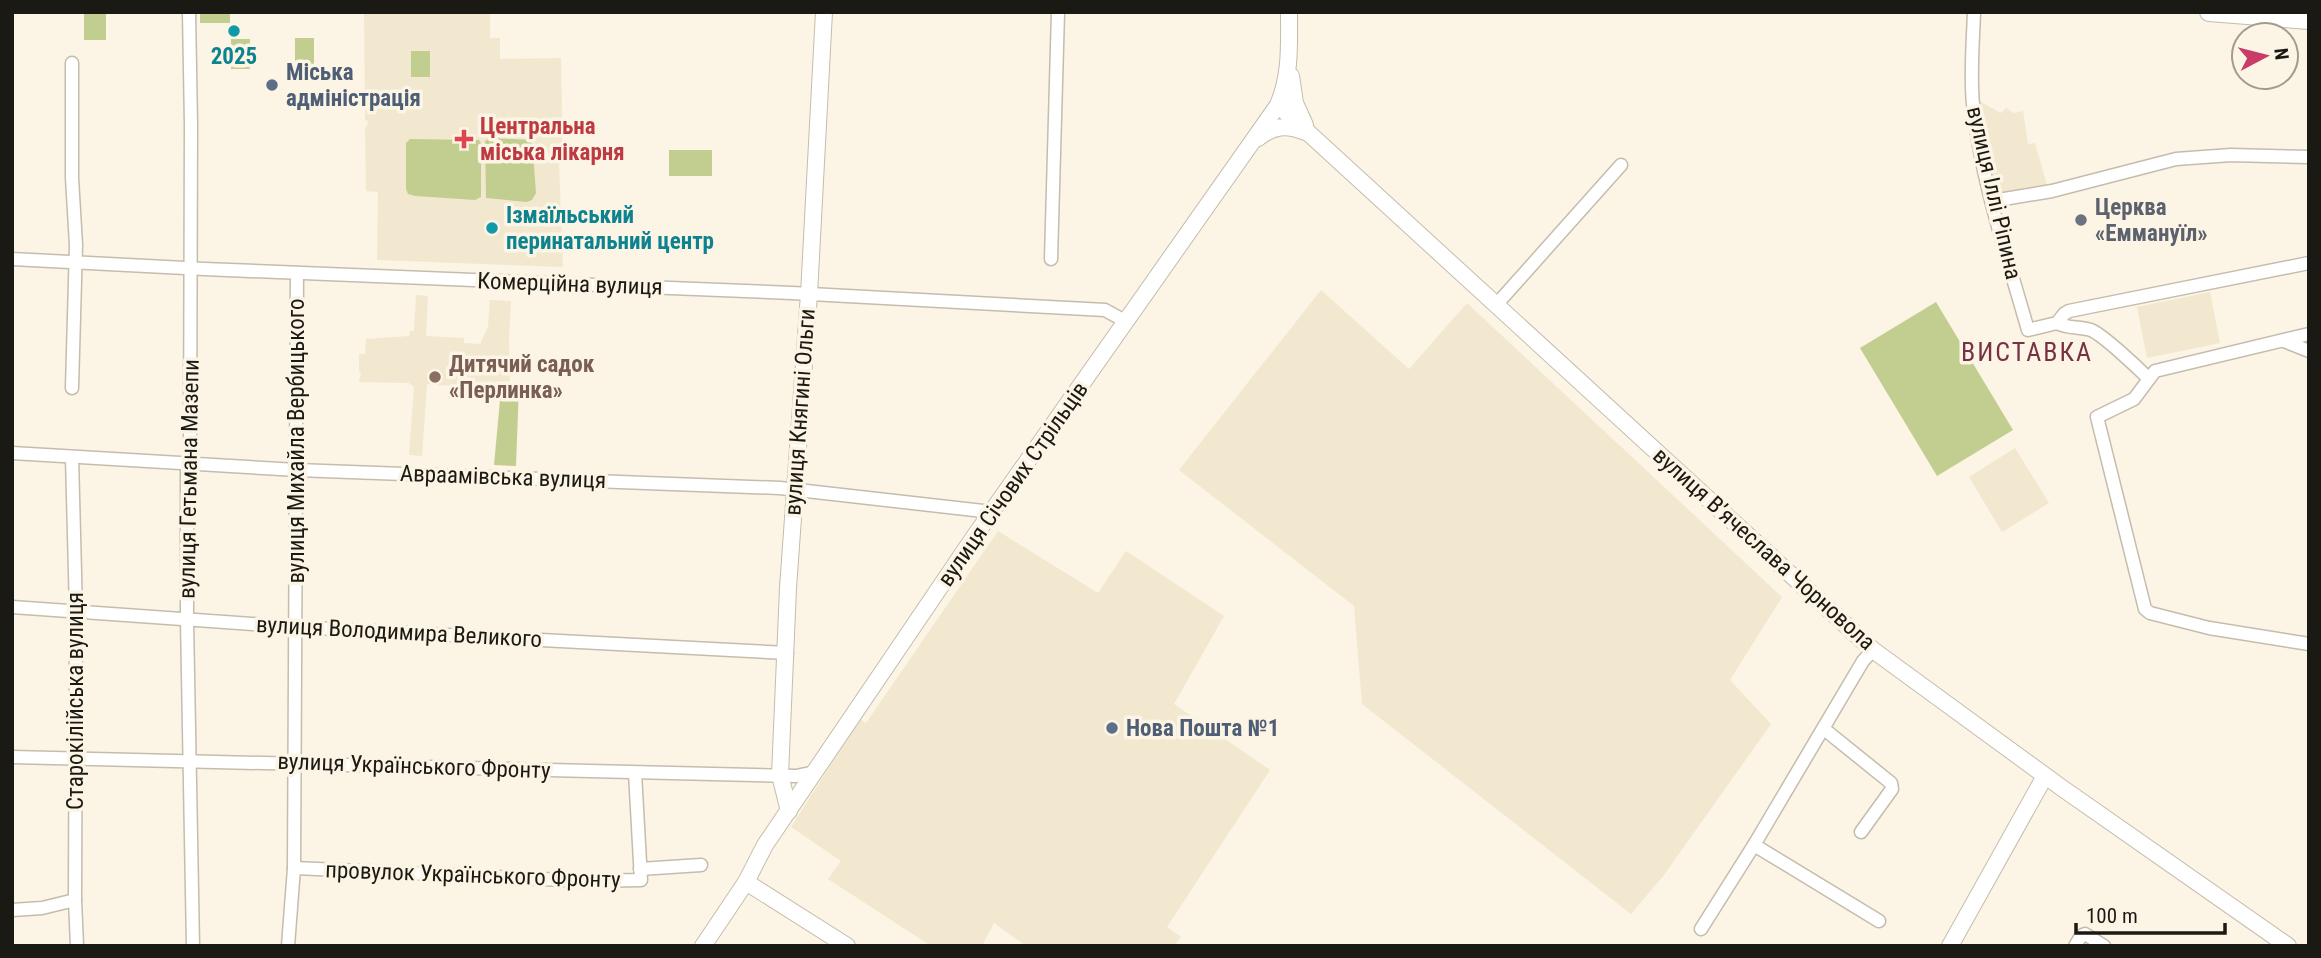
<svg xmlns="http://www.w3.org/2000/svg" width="2321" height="958" viewBox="0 0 2321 958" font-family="'Roboto Condensed',sans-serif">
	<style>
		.built { fill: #f2e8d0 }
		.green { fill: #c2ce90 }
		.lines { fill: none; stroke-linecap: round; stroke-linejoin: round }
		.street-casing { stroke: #c4bdad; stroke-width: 15 }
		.secondary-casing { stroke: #c4bdad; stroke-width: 18 }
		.primary-casing { stroke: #c4bdad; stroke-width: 20 }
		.street { stroke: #fff; stroke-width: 12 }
		.secondary { stroke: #fff; stroke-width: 16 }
		.primary { stroke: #fff; stroke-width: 18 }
		.culture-dot { fill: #0f9aa8; stroke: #fcf4e4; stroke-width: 2.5 }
		.service-dot { fill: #5c6f8a; stroke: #fcf4e4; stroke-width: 2.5 }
		.health-dot { fill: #e0444e; stroke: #fcf4e4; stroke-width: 2.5 }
		.worship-dot { fill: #6b7280; stroke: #fcf4e4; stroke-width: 2.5 }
		.education-dot { fill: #8d6e63; stroke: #fcf4e4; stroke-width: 2.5 }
		.labels { text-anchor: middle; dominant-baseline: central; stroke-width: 7; stroke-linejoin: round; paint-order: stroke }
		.culture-label { font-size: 23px; font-weight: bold; fill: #0d838f; stroke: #fcf4e4 }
		.service-label { font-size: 23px; font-weight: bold; fill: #4e5e75; stroke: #fcf4e4; text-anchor: start }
		.health-label { font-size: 23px; font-weight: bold; fill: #be3a42; stroke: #fcf4e4; text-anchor: start }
		.street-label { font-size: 23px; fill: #1b1913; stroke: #fcf4e4 }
		.worship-label { font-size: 23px; font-weight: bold; fill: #5b616d; stroke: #fcf4e4; text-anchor: start }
		.education-label { font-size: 23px; font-weight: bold; fill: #785e54; stroke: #fcf4e4; text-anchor: start }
		.quarter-label { font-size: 26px; letter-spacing: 2px; fill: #773144; stroke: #fcf4e4 }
	</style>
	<rect width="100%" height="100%" fill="#fcf4e4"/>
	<g class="built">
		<polygon points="364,13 490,13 490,38 500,38 500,59 561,58 563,163 559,164 563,267 377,260 378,192 366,191 365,127 367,126 368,121 365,120"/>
		<polygon points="1977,96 1981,102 2001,113 2006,108 2014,113 2023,111 2028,144 2035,143 2047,185 1995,197"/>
		<polygon points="1321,290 1409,369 1467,303 1782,597 1730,680 1771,724 1664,875 1631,914 1362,704 1354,606 1179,470"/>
		<polygon points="2210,292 2220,343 2147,358 2137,307"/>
		<polygon points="416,295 428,296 426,336 464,338 464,343 480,344 488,327 490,300 511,301 509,340 510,390 427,384 422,456 409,455 414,387 409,383 359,382 361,373 359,371 359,354 365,354 366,339 409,336 410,331 414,331"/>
		<polygon points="2015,448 2049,503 2002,532 1969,477"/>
		<polygon points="998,531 1098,593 1126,551 1224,616 1174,704 1270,770 1167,927 1181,937 1174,946 1026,946 994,923 982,946 931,946 828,879 841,861 791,827 860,719 866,723"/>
	</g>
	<g class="green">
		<rect x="84" y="12" width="22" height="28"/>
		<polygon points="200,12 230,14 230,23 200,23"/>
		<rect x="295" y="38" width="19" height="30"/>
		<rect x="231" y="39" width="19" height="30"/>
		<rect x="411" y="51" width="19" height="26"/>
		<polygon points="490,138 532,140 536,193 532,200 527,202 486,198 485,141"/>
		<polygon points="410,139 479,140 481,143 481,197 475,200 415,196 408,194 406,189 406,143"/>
		<rect x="669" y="150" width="43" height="26"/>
		<polygon points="1936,302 2013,430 1937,476 1860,348"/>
		<polygon points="510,386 519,386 516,466 494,465 501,389 510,390"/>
	</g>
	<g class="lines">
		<g class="street-casing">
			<g id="street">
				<polyline points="189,12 191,125 190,454 187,464 187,620 193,946"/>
				<path d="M1974,12C1973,42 1970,74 1973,104C1981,181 2007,256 2028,330L2057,323L2064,314L2069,311L2309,263"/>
				<polyline points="72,63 72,178 76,245 72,388"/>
				<polyline points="1992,201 2052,191 2176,159 2231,155 2309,157"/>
				<polyline points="12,259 204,269 792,293 1105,310 1125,321"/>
				<polyline points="1051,259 1058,12"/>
				<polyline points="1496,305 1621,165"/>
				<path d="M2057,323C2068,329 2079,326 2091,330C2103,335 2137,367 2148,378"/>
				<polyline points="2309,334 2155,371 2134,399 2097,417 2145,609 2150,613 2209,628 2309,644"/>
				<polyline points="2284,341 2309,351"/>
				<polyline points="12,453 297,470 780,488 992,512"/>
				<polyline points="72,457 76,612 75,900 77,946"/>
				<polyline points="12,607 295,627 787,653"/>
				<polyline points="1824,729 1891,783 1892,789 1861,832"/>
				<polyline points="12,757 796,776 815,772"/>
				<polyline points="1754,845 1879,921"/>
				<polyline points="294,868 586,881 641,880 635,773"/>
				<polyline points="640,869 701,865"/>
				<polyline points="12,910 42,908 75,900"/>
				<polyline points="1701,929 1754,845 1863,661 1873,650"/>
				<polyline points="288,946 294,868 297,273"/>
				<polyline points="2075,946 2081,936 2085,934 2104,946"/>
			</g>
		</g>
		<g class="secondary-casing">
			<g id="secondary">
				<polyline points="1291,76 1295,103 1305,125"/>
				<polyline points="1278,105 1873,650 2062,788 2288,946"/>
				<path d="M1258,138C1273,126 1286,124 1305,132"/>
				<polyline points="789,811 780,775 788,588 809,294 824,12"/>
				<polyline points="746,882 847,946"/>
				<path d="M703,946L746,882L765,845L974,537L1278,105C1291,75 1289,44 1289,12"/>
				<polyline points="1950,946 2045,776"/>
			</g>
		</g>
		<g class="primary-casing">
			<polyline id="primary" points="2209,12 2309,20"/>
		</g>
		<use href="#street" class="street"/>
		<use href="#secondary" class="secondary"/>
		<use href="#primary" class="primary"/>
	</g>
	<g class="culture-dot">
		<circle cx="234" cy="31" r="7"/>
		<circle cx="492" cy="228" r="7"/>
	</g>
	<g class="service-dot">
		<circle cx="272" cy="85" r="7"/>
		<circle cx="1112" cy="728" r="7"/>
	</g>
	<path class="health-dot" d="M460.5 128.5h7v7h7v7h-7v7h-7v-7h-7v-7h7z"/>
	<circle class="worship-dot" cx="2081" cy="220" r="7"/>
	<circle class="education-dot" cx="435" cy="377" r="7"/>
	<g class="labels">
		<g class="culture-label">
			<text x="234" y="56">2025</text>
			<text x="506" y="215" text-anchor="start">Ізмаїльський<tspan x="506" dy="26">перинатальний центр</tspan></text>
		</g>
		<g class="service-label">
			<text x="286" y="72">Міська<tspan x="286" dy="26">адміністрація</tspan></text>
			<text x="1126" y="728">Нова Пошта №1</text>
		</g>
		<g class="health-label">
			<text x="480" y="126">Центральна<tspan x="480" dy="26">міська лікарня</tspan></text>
		</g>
		<g class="street-label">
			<text transform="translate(1994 193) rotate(77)">вулиця Іллі Ріпина</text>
			<text transform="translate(570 284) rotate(2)">Комерційна вулиця</text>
			<text transform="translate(800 412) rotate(-86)">вулиця Княгині Ольги</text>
			<text transform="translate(296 441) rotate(-90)">вулиця Михайла Вербицького</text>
			<text transform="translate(503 477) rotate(2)">Авраамівська вулиця</text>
			<text transform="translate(189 479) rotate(-89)">вулиця Гетьмана Мазепи</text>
			<text transform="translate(1013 484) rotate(-55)">вулиця Січових Стрільців</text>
			<text transform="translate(1764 549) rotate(42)">вулиця Вʼячеслава Чорновола</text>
			<text transform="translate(399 632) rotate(3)">вулиця Володимира Великого</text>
			<text transform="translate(75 701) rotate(-90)">Старокілійська вулиця</text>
			<text transform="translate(414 766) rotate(2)">вулиця Українського Фронту</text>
			<text transform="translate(473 875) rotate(2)">провулок Українського Фронту</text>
		</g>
		<g class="worship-label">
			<text x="2095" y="207">Церква<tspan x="2095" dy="26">«Еммануїл»</tspan></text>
		</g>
		<g class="education-label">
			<text x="449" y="364">Дитячий садок<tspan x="449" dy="26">«Перлинка»</tspan></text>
		</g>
		<g class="quarter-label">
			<text x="2027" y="352">ВИСТАВКА</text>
		</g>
	</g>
	<rect width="2321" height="958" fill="none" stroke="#1b1913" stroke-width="28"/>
	<g transform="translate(2265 56) rotate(83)"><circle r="33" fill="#fcf4e4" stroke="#a29c90" stroke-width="2"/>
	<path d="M0-5L12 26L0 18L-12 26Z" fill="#c93b68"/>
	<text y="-10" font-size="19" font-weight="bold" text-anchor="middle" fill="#1b1913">N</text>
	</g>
	<path d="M2076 923v10h149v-10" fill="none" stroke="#1b1913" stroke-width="3.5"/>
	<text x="2086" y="923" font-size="21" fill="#1b1913" stroke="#fcf4e4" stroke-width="5" paint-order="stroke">100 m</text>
</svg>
